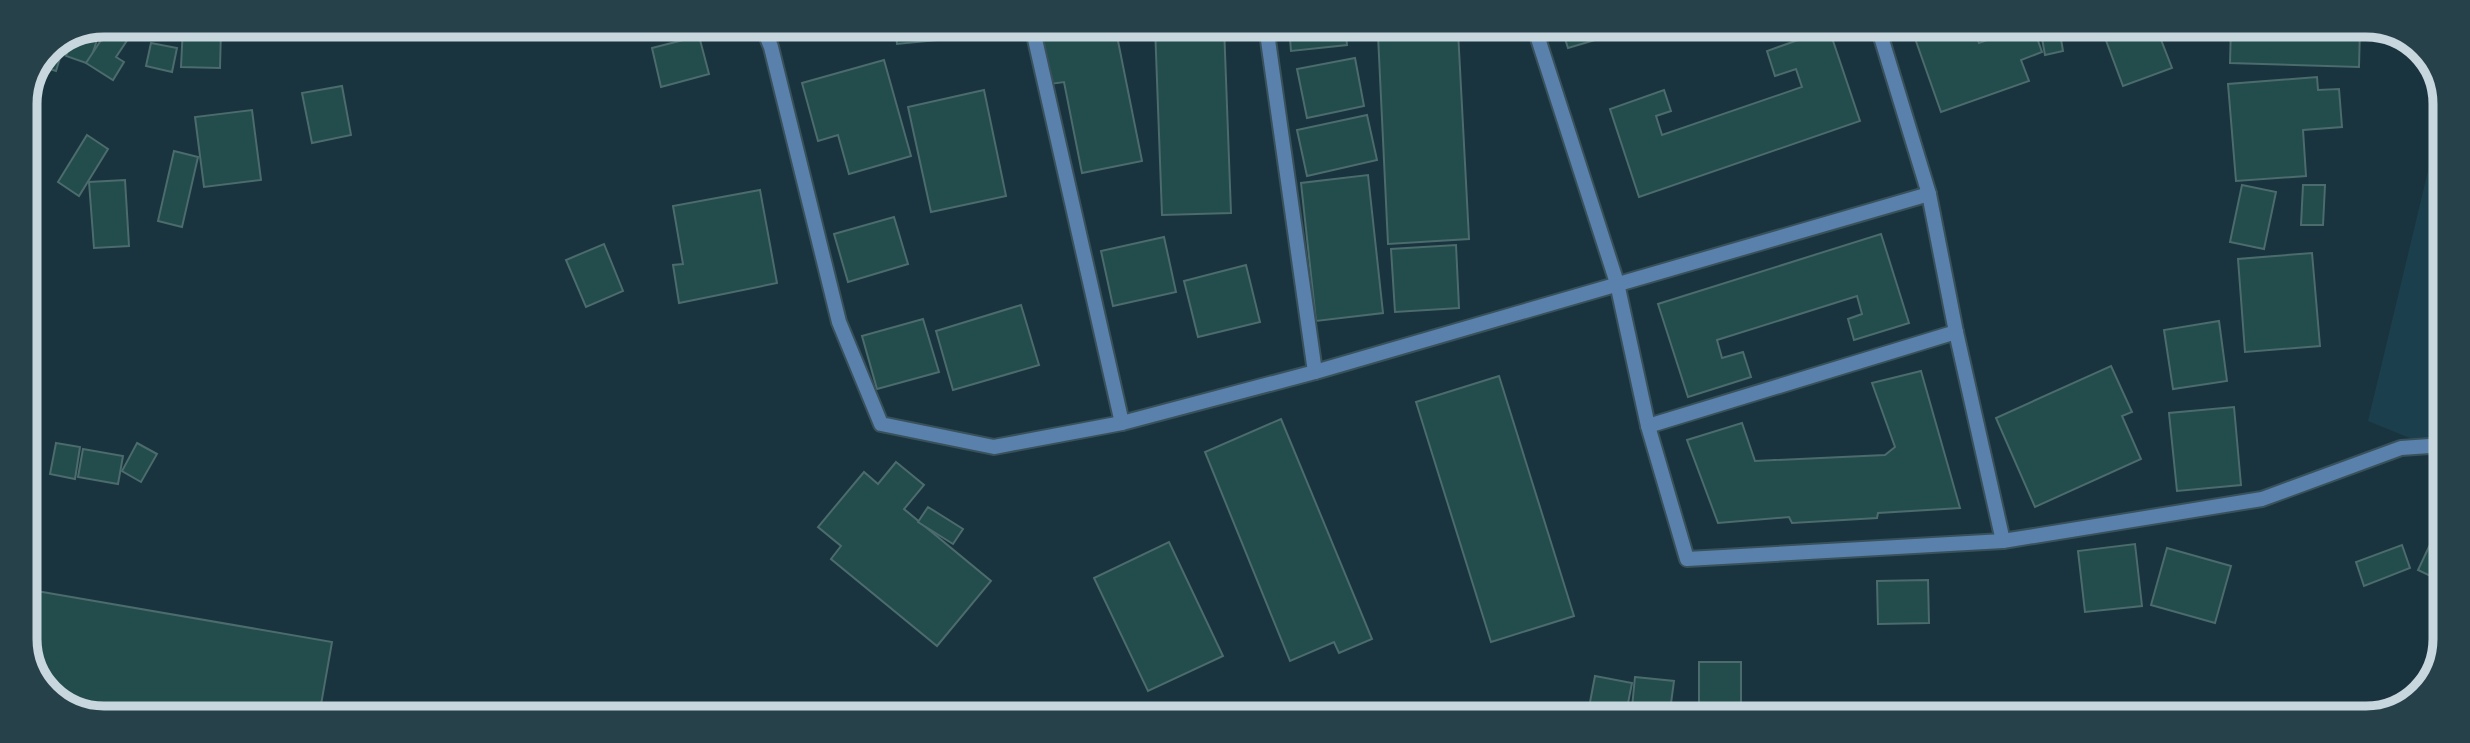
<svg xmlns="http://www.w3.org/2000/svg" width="2470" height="743" viewBox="0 0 2470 743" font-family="'Source Serif 4',serif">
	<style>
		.built { fill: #1b3f4c }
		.building { fill: #234c4d; stroke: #4b6b6c; stroke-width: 2 }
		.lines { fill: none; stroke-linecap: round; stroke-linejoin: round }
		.street-casing { stroke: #38515b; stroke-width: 18 }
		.street { stroke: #5a81ac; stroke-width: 14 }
		.rim { fill: none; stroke: #c8d7dd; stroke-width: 9 }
	</style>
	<rect width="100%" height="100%" fill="#19343e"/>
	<polygon class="built" points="2445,100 2444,452 2368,421"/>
	<g class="building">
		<polygon points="102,25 89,64 66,56 72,38"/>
		<polygon points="111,25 130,36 116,57 124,62 113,80 86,63"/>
		<polygon points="660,25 700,25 661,33"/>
		<polygon points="895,25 967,26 968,37 897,44"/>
		<polygon points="1063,26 1115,26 1142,161 1082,173 1064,82 1050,84 1039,31"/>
		<polygon points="1155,26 1224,26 1231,213 1162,215"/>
		<polygon points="1289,26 1345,26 1347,45 1291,51"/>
		<polygon points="1561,26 1631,26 1632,29 1568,48"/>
		<polygon points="183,27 221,28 220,68 181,67"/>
		<polygon points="1911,27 1973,27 1979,43 2024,27 2033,27 2042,52 2021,60 2029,81 1941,112"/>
		<polygon points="2040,27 2059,27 2063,51 2045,55"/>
		<polygon points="2101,27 2156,27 2172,68 2123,86"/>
		<polygon points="2231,27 2360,27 2359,67 2230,63"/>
		<polygon points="1829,29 1860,121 1639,197 1610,109 1664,90 1671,111 1656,116 1662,135 1802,87 1796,69 1775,76 1767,51"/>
		<polygon points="1458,31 1469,239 1388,244 1378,35"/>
		<polygon points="699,36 709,74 661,87 652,48"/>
		<polygon points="65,41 56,71 40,66 48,47"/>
		<polygon points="151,43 177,48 172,72 146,66"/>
		<polygon points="1355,58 1364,106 1307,118 1297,69"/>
		<polygon points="884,60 911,156 849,174 838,135 818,141 802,83"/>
		<polygon points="2317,77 2318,90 2339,89 2342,127 2303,130 2306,176 2236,181 2228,84"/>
		<polygon points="342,86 351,135 312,143 302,93"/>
		<polygon points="984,90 1006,196 931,212 908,107"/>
		<polygon points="252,110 261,180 204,187 195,117"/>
		<polygon points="1367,115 1377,160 1307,176 1297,130"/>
		<polygon points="87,135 108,149 79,196 58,182"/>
		<polygon points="174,151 198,157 182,227 158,221"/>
		<polygon points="1368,175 1383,313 1316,321 1301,183"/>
		<polygon points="125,180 129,246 94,248 89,182"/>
		<polygon points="2242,185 2276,192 2264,249 2230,242"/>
		<polygon points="2303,185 2325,185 2323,225 2301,225"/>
		<polygon points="760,190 777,283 679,303 673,265 683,264 673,206"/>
		<polygon points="894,217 908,264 848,282 834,234"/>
		<polygon points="1881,234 1909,323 1854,340 1848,319 1862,314 1857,296 1717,340 1722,358 1743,352 1751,377 1688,397 1658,304"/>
		<polygon points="1164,237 1176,292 1113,306 1101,251"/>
		<polygon points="604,244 623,291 586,307 566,260"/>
		<polygon points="1456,245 1459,308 1395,312 1391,249"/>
		<polygon points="2312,253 2320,346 2245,352 2238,259"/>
		<polygon points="1246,265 1260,322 1198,337 1184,281"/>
		<polygon points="1021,305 1039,365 953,390 936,331"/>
		<polygon points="923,319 939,372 877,389 862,336"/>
		<polygon points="2219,321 2227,381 2173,389 2164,330"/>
		<polygon points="2111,366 2132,412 2122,416 2141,459 2035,507 1996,418"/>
		<polygon points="1921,371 1960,508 1878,513 1877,518 1792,523 1789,517 1718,523 1687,440 1742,423 1755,461 1885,455 1895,447 1872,383"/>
		<polygon points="1499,376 1574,616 1491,642 1416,402"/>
		<polygon points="2234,407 2241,485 2177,491 2169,413"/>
		<polygon points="1281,419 1372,639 1339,653 1334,642 1290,661 1205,452"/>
		<polygon points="56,443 80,447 75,479 50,474"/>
		<polygon points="137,443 157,454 141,482 122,471"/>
		<polygon points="83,449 123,456 118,484 78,477"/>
		<polygon points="896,462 924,485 904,509 991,581 937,646 831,559 841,546 818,527 864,472 878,484"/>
		<polygon points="928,507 963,529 953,544 918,522"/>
		<polygon points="2443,517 2443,582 2418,570"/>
		<polygon points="1169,542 1223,656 1148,691 1094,578"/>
		<polygon points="2135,544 2142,606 2085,612 2078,551"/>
		<polygon points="2402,545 2410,568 2364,586 2356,562"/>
		<polygon points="2167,548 2231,566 2215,623 2151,605"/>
		<polygon points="1928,580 1929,623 1878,624 1877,581"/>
		<polygon points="25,589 332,642 319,716 83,716 41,688 25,645"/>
		<polygon points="1699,662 1741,662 1741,713 1699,714"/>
		<polygon points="1595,676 1632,683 1625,718 1587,718"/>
		<polygon points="1635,677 1674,681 1669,718 1631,718"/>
	</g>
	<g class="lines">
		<g class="street-casing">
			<g id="street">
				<polyline points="762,25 771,47 839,322 881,424 994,447 1122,423 1315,372 1929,194"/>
				<polyline points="1032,26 1122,423"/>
				<polyline points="1266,26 1315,372"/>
				<polyline points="1534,26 1617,283 1648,426 1687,559 2003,541 2262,499 2401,448 2444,445"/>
				<polyline points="1878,27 1929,194 1956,332 2003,541"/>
				<polyline points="1648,426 1956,332"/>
			</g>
		</g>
		<use href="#street" class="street"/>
	</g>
	<path d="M0 0H2470V743H0ZM104 37H2366A67 67 0 0 1 2433 104V639A67 67 0 0 1 2366 706H104A67 67 0 0 1 37 639V104A67 67 0 0 1 104 37Z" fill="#27414b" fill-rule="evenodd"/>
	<path class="rim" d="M104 37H2366A67 67 0 0 1 2433 104V639A67 67 0 0 1 2366 706H104A67 67 0 0 1 37 639V104A67 67 0 0 1 104 37Z"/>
</svg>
